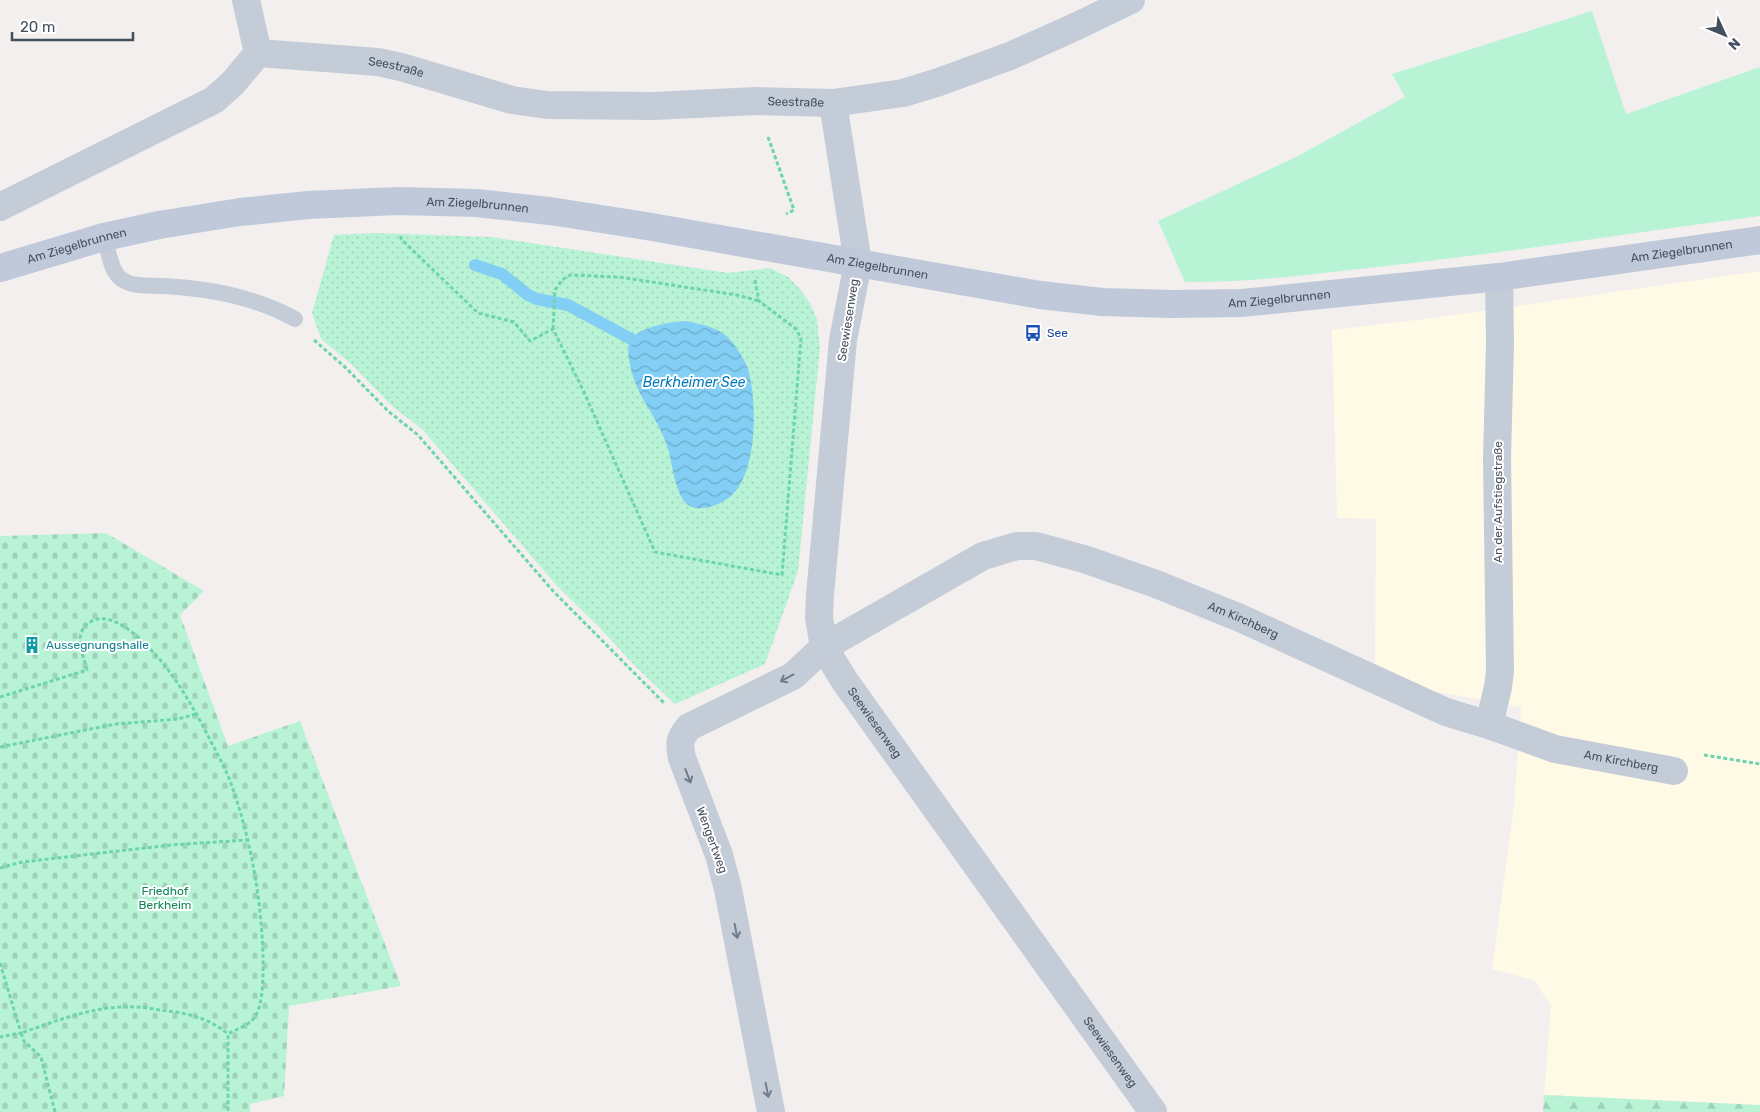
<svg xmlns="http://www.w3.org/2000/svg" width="1760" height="1112" viewBox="0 0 1760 1112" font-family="Rubik,sans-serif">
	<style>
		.commercial { fill: #fefae6 }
		.grass { fill: #b9f3d6 }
		.forest { fill: url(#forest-firs) }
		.cemetery { fill: url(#cemetery-stones) }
		.park { fill: url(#park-dots) }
		.water { fill: url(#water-waves) }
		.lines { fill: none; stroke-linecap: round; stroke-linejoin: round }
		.stream { stroke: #82cef4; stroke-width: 12 }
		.path { stroke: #6dd5ae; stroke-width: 3; stroke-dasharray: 4 2.5; stroke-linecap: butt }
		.lane { stroke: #c4ccd8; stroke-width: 16 }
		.street { stroke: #c4ccd8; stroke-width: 28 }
		.secondary { stroke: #bfc9da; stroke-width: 28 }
		.oneway { stroke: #717b89 }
		.labels { text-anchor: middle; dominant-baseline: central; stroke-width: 4; stroke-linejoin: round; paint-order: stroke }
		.street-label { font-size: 12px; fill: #454f5e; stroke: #fff }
		.transit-label { font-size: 12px; fill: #164399; stroke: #fff; text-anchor: start }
		.culture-label { font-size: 12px; fill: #0d838f; stroke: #fff; text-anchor: start }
		.park-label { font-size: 12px; fill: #0e8759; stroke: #fff }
		.water-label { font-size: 14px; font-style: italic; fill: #007ab6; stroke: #fff }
	</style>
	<defs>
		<pattern id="forest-firs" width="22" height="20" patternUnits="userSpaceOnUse" patternTransform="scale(1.25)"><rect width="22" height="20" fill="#b9f3d6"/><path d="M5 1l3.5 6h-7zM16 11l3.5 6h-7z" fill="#a0d2ba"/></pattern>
		<pattern id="cemetery-stones" width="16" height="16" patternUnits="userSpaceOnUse" patternTransform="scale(1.25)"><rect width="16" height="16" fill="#b9f3d6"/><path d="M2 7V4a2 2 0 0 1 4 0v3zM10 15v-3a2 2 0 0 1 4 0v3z" fill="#a0d2ba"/></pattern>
		<pattern id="park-dots" width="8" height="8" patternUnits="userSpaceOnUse" patternTransform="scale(1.25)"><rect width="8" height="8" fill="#b9f3d6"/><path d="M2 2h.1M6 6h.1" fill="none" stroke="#a0d2ba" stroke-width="1.8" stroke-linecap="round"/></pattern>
		<pattern id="water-waves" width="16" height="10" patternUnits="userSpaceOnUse" patternTransform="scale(1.25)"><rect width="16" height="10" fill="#82cef4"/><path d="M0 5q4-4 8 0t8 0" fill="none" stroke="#6caac9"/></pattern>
	</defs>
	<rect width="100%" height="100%" fill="#f2efee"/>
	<polygon class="commercial" points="1760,271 1760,1105 1544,1095 1551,1006 1534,980 1492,969 1514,806 1521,707 1433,691 1375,664 1376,519 1337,518 1332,330 1433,318"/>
	<path class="grass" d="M1592,11L1626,114L1760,67V216C1632,233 1505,253 1377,267C1313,274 1249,283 1185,282L1158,221L1296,157L1405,97L1392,74Z"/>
	<polygon class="forest" points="1544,1095 1760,1105 1760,1112 1543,1112"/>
	<polygon class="cemetery" points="106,533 204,591 180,615 228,746 300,721 401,986 289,1006 284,1096 250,1104 250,1112 0,1112 0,536"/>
	<polygon class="park" points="375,233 491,237 728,273 770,268 788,277 800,289 810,303 817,319 820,348 798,571 765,664 675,704 637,668 598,626 557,586 422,429 392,406 350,363 321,339 312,313 334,235"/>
	<path class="water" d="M686,321C699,324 714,326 725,335C734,342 744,358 748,369C757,400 757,460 738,488C729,501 708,512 692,507C675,501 673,464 668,449C658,415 634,396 629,359C628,355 628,349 629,344C633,327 671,322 686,321Z"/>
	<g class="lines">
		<polyline class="stream" points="475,265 502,274 528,295 537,299 568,305 631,339"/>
		<g class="path">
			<polyline points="768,137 794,210 786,214"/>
			<polyline points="401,236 401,239 478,313 514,322 530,341 553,329 583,390 655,552 782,575 801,338 796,329 759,301 755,280"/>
			<polyline points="553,329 555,290 562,280 570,275 619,277 737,295 759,301"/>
			<polyline points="314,340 346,368 388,411 418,435 553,591 665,704"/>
			<path d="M0,697L87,670C85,661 80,650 80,640C80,633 84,625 90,622C111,609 140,638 153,652C173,673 188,699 202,724C211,742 221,760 229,778C250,835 261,895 263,955C263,972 264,1000 256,1015C252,1024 237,1029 228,1034V1112"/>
			<polyline points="0,747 116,724 178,719 196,714"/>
			<polyline points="1704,755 1760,764"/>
			<polyline points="0,868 22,862 171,845 247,840"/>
			<polyline points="0,963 21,1033 0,1037"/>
			<path d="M55,1112L41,1057L24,1041L21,1033C57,1021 95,1005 134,1007C145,1007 157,1010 168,1011C191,1014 210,1019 228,1034"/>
		</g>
		<path class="lane" d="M104,237C108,248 110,267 118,276C129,288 148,285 162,286C208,288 255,297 295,319"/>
		<g class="street">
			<polyline points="246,0 258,53"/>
			<path id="s1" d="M258,53L378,62L401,67L512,100L547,105L654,106L756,101L833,103L903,93L939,82L1010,56L1077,26L1131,0"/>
			<path id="s2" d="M833,103L858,263L843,340L820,595L819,618L824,647L844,680L1153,1112"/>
			<polyline points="0,207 214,100 233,83 258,53"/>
			<polyline points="1489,725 1498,687 1500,671 1497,458 1500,343 1499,277"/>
			<path id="s3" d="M771,1112L728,889L719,855L682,758C679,743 679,739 689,727L793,676L824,647L983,556L1017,546H1036L1084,559L1156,584L1240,618L1446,712L1489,725L1555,749L1674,771"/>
		</g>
		<path class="secondary" id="s4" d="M0,268L104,237L159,225L240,212L308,205L398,201L476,203L550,211L646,226L1040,295L1102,302L1171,304L1242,303L1499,277L1760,240"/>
	</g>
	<defs><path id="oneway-shaft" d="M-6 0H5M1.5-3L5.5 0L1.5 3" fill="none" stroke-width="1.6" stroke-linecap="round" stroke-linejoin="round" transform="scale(1.25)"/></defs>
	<g class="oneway">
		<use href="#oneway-shaft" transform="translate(787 678) rotate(152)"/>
		<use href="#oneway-shaft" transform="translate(688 776) rotate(69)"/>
		<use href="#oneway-shaft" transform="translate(736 931) rotate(79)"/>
		<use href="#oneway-shaft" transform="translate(767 1090) rotate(79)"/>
	</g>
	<defs>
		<g id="bus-bare" transform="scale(1.35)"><path d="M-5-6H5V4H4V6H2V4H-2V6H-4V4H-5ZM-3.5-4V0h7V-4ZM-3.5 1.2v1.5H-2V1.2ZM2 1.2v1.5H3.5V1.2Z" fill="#1a4fb4" stroke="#fff" stroke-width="2.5" paint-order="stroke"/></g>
		<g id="building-bare" transform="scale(1.35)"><path d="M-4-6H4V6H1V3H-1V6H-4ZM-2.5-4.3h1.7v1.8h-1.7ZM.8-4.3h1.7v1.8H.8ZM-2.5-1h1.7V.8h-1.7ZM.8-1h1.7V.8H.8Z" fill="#0f9aa8" stroke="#fff" stroke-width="2.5" paint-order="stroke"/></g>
	</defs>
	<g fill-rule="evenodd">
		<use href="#bus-bare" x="1033" y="333"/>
		<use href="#building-bare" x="32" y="645"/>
	</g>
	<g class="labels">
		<g class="street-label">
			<text stroke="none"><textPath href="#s1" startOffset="139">Seestraße</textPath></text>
			<text stroke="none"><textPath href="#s1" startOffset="544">Seestraße</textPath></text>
			<text stroke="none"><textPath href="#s4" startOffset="485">Am Ziegelbrunnen</textPath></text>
			<text stroke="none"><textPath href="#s4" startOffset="80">Am Ziegelbrunnen</textPath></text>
			<text stroke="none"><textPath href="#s4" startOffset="1700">Am Ziegelbrunnen</textPath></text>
			<text stroke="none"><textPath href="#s4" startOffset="890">Am Ziegelbrunnen</textPath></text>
			<text stroke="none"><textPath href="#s4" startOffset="1295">Am Ziegelbrunnen</textPath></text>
			<text transform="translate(848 320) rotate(-81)">Seewiesenweg</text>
			<text transform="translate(1498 502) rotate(-90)">An der Aufstiegstraße</text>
			<text stroke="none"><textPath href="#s3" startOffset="1016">Am Kirchberg</textPath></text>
			<text stroke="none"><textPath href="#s2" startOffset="640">Seewiesenweg</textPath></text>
			<text stroke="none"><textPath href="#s3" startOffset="1421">Am Kirchberg</textPath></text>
			<text transform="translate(712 840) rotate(70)">Wengertweg</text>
			<text stroke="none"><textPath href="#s2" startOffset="1045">Seewiesenweg</textPath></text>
		</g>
		<g class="transit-label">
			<text x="1047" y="333">See</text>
		</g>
		<g class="culture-label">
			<text x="46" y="645">Aussegnungshalle</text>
		</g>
		<g class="park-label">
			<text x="165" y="891">Friedhof<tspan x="165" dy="14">Berkheim</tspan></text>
		</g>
		<g class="water-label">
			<text x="694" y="382">Berkheimer See</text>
		</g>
	</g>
	<g transform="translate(1725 35) rotate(134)" stroke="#ffffff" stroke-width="4" paint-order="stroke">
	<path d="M0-4L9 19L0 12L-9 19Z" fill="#454f5e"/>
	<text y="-8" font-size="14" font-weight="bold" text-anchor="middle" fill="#454f5e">N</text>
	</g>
	<path d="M12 32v8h121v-8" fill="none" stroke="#454f5e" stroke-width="2.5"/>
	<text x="20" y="32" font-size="15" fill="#454f5e" stroke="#ffffff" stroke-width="4" paint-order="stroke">20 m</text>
</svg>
